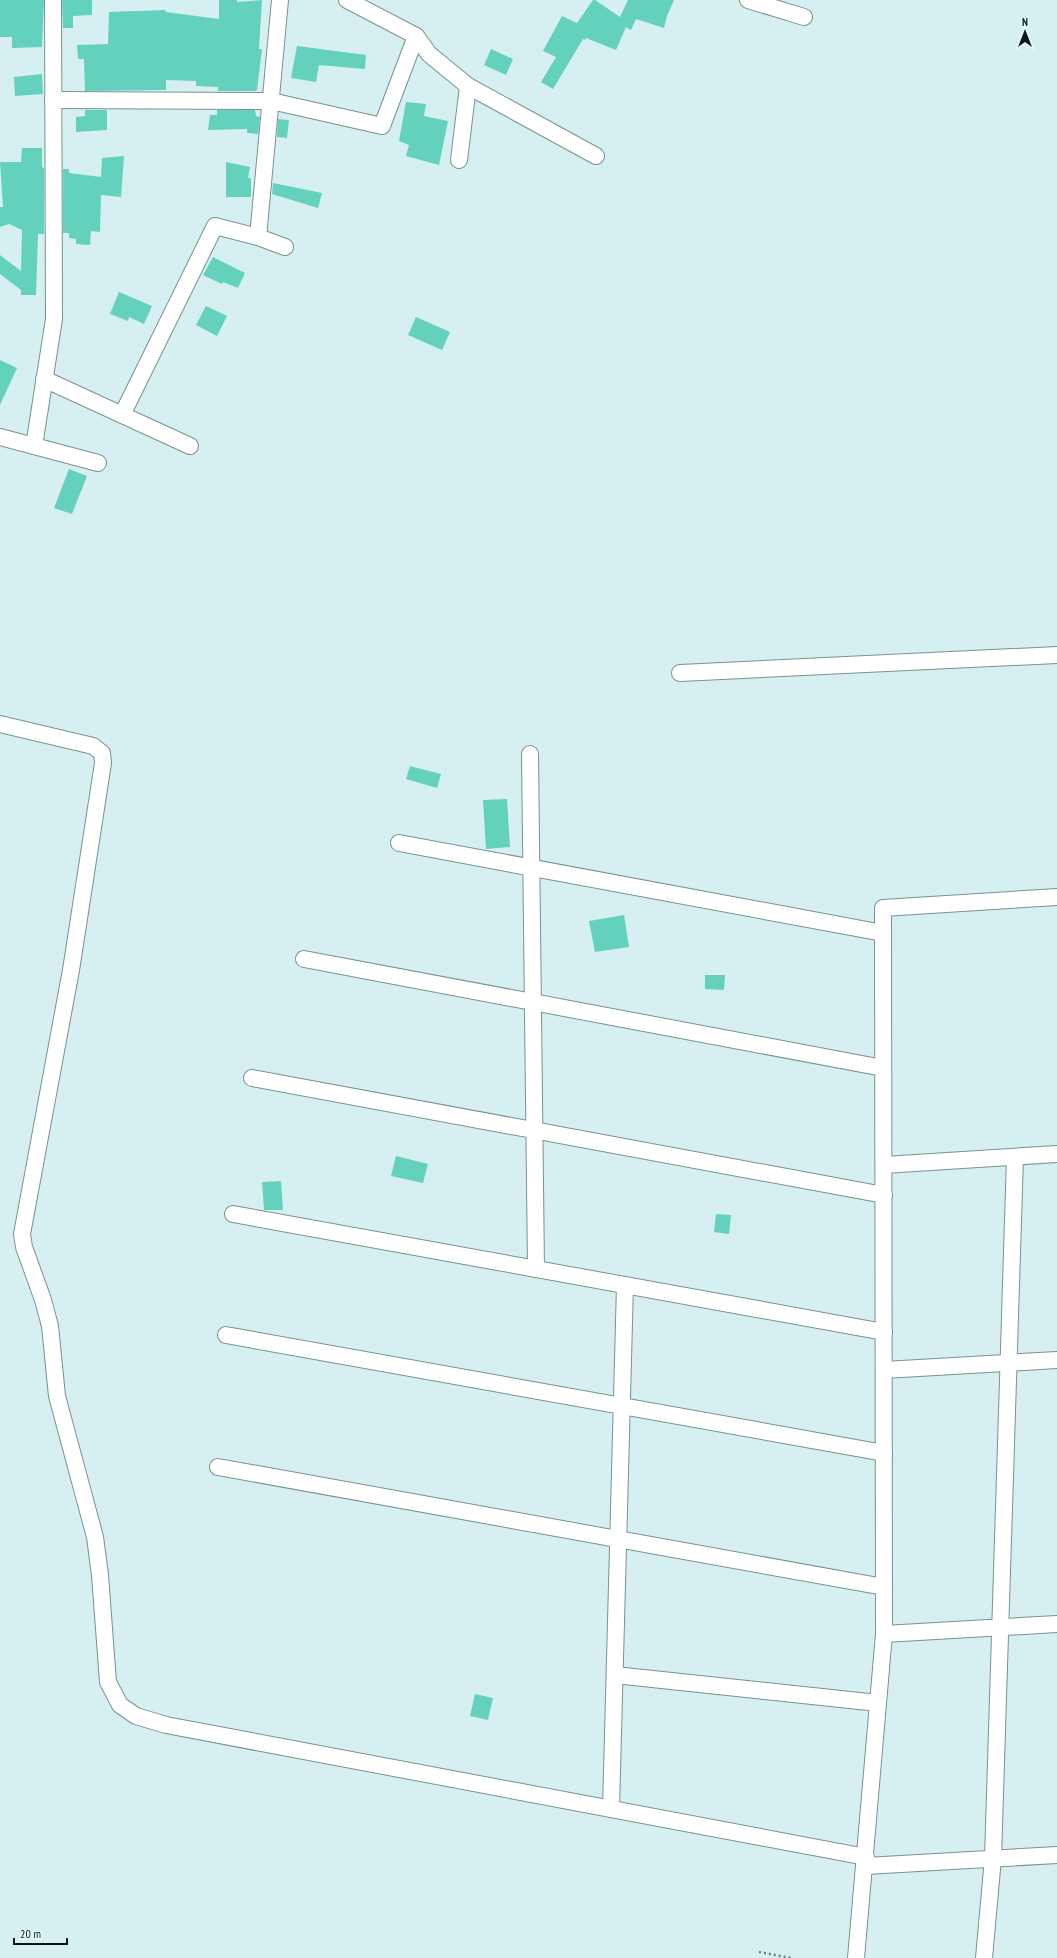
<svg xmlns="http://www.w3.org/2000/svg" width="1057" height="1958" viewBox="0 0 1057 1958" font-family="'PT Sans Narrow',sans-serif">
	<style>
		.building { fill: #63d1bc }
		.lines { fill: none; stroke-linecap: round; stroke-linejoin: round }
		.minor-casing { stroke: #799192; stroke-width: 18 }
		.path { stroke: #6a7b7c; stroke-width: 2.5; stroke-dasharray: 2 3; stroke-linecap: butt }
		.minor { stroke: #fff; stroke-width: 16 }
	</style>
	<rect width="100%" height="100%" fill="#d6f0f2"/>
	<g class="building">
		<polygon points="0,0 44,0 42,47 12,48 12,37 0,37"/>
		<polygon points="62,0 92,0 92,15 73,16 73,28 63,28"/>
		<polygon points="219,0 237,0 237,2 262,0 259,49 262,49 257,90 255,91 218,91 218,87 196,86 196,81 166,80 166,90 85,91 84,59 78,59 77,45 108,44 109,12 165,10 166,12 219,19"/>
		<polygon points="593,0 595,0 620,17 628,0 674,0 667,16 664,28 636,19 631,30 626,27 616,50 586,38 585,40 583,39 553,89 541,82 556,57 543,51 562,16 577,23"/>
		<polygon points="297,46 366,55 365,69 319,65 316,82 291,78"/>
		<polygon points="491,49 513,59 506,75 484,65"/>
		<polygon points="42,74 43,94 15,96 14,77"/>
		<polygon points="406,102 426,104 424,116 448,121 439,165 406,156 409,145 399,141"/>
		<polygon points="85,110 107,110 107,130 76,132 76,117 85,116"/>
		<polygon points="217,110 255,110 256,116 260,117 258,134 247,133 247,129 208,130 210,115 217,115"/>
		<polygon points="278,119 289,120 287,138 277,137"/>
		<polygon points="22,148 42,148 42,167 44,168 44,234 38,234 36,295 21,295 21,290 0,274 0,255 21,271 22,230 9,224 0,227 0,207 3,207 0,162 21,162"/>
		<polygon points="124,156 121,197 101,195 100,232 91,231 90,245 76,244 76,239 69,238 69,233 63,233 63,169 69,169 69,173 101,177 102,158"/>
		<polygon points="226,162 250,167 248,178 251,178 251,197 226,197"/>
		<polygon points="273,183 322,193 318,208 272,194"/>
		<polygon points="213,257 245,273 238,288 223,282 222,284 203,275"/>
		<polygon points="119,292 152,306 144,324 129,317 128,321 110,314"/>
		<polygon points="206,306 227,316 217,336 196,325"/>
		<polygon points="416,317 450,332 442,350 408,335"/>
		<polygon points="0,360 17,368 0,405"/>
		<polygon points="69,469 87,476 72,514 54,508"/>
		<polygon points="410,766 441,774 437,788 406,779"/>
		<polygon points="507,799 510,847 486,849 483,800"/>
		<polygon points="624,915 629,947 595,952 589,921"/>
		<polygon points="705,975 725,975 724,990 705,989"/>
		<polygon points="396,1156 428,1164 423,1183 391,1176"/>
		<polygon points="281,1181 283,1210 264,1210 262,1182"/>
		<polygon points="716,1214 731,1215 729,1234 714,1232"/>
		<polygon points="475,1694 493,1698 488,1720 470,1716"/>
	</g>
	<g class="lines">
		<g class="minor-casing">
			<g id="minor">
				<polyline points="347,0 416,36 429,54 468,86 596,156"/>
				<polyline points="748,0 804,17"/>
				<polyline points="53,100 271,101 382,126 416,36"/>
				<polyline points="459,160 468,86"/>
				<polyline points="258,237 280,0"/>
				<polyline points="44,379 190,446"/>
				<polyline points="122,415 215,226 258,237 285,247"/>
				<polyline points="0,437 98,463"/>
				<polyline points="34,446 54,319 53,0"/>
				<polyline points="680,673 1057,655"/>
				<polyline points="0,724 93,746 102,753 103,763 71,970 22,1234 24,1247 43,1300 50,1326 57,1396 95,1537 100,1575 108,1682 120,1705 136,1716 166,1725 866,1857"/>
				<polyline points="530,754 536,1269"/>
				<polyline points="399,843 883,933"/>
				<polyline points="304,959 883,1068"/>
				<polyline points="252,1078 884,1195"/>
				<polyline points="884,1165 1057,1154"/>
				<polyline points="233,1214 884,1332"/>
				<polyline points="226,1335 884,1453"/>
				<polyline points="884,1370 1057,1360"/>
				<polyline points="218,1467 884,1587"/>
				<polyline points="884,1634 1057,1624"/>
				<polyline points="615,1675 878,1703"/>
				<polyline points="611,1809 625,1285"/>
				<polyline points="866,1866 1057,1855"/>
				<polyline points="856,1958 884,1634 883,908 1057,897"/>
				<polyline points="984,1958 993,1858 1015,1157"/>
			</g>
		</g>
		<polyline class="path" points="759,1952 791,1958"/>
		<use href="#minor" class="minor"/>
	</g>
	<g transform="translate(1025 32)" stroke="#e3fdff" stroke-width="3" paint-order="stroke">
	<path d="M0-3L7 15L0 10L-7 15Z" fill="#0d1617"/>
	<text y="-6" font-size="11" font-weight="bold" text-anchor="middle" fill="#0d1617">N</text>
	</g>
	<path d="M14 1938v6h53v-6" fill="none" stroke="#0d1617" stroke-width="2"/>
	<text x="20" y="1938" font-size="12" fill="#0d1617" stroke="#e3fdff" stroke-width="3" paint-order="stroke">20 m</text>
</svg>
